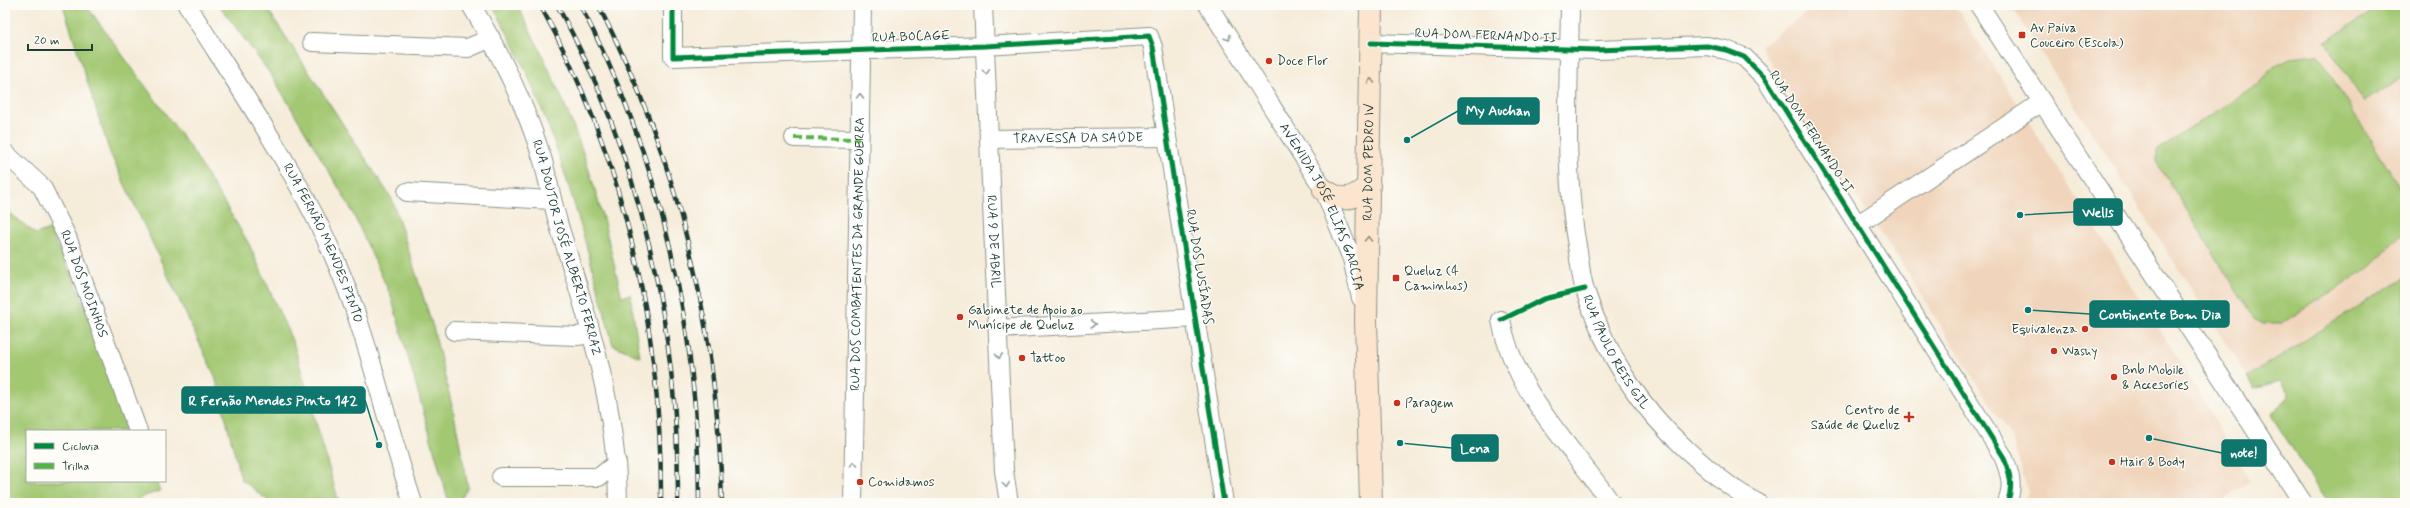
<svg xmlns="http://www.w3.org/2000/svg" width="2410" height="508" viewBox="0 0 2410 508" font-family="Mynerve,sans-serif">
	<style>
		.built { fill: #f0d5bc }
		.green { fill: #a3c872; stroke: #618253 }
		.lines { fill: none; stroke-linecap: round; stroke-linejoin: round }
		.street-casing { stroke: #8a9487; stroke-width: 20 }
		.secondary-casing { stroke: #8a9487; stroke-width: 24 }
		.street { stroke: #fff; stroke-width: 18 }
		.secondary { stroke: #fce5cf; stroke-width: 22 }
		.rail-casing { stroke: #1f3d34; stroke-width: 4.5 }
		.rail { stroke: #fdfcf7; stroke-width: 3; stroke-dasharray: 9; stroke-linecap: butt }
		.quiet { stroke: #55b346; stroke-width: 4; stroke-dasharray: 8 4; stroke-linecap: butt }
		.cycleway-casing { stroke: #fdfcf7; stroke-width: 8 }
		.cycleway { stroke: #00873e; stroke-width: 5 }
		.oneway { stroke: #8f9e9a }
		.oneway2 { stroke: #8e9182 }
		.poi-dot { fill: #c8321e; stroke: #fdfcf7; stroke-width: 1.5 }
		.labels { text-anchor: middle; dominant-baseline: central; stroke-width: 3; stroke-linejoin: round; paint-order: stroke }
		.poi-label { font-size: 13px; fill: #1f3d34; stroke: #fdfcf7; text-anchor: start }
		.street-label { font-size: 13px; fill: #1f3d34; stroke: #fdfcf7 }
		.leader { fill: none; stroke: #0f766e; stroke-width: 1.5 }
		.callout-dot { fill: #0f766e; stroke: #fdfcf7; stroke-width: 1.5 }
		.callout { fill: #0f766e; stroke: #0f766e; stroke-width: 1.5 }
		.callout-label { font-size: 14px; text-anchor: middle; font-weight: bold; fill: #fff }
	</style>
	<rect width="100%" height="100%" fill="#fdfcf7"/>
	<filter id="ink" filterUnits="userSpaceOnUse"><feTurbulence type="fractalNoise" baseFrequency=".025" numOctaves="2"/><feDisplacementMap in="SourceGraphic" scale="8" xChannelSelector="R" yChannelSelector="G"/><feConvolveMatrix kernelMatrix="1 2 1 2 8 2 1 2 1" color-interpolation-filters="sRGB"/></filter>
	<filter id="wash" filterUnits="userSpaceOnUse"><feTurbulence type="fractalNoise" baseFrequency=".012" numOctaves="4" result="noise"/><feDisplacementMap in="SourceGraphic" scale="16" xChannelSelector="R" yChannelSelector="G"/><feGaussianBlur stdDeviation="0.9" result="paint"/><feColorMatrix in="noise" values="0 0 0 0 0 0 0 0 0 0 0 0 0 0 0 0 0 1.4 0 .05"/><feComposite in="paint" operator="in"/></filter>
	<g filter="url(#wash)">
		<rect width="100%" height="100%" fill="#f6ecda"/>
		<g class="built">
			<polygon points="1817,5 1955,5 2200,394 2250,482 2219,503 2024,503 2028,492 2012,439 1904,267 1849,186 1760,46"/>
			<polygon points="2011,5 2405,5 2405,277 2247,377"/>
		</g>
		<g class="green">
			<polygon points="63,5 86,5 192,150 249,244 294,345 339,503 271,503 241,479 215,376 110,153"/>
			<polygon points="219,5 265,5 392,199 433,327 454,414 468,487 458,503 449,503 391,296 349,205 274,79"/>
			<path d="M492,5H517C549,65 577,128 596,193C606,227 613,262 622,297L630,294L640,357L613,345C582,229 553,109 492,5Z"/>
			<polygon points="2382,5 2405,5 2405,76 2364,102 2325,42"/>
			<polygon points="2318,55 2405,196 2405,231 2371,267 2282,323 2263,323 2254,318 2163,172 2157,160 2157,150 2257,85 2276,65 2290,58"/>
			<polygon points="5,209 36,234 49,229 75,282 136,431 27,431 27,481 156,481 160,491 139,498 137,503 5,503"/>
			<polygon points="2405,277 2405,503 2327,503 2271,415 2289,395 2280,381 2254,389 2247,377"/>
		</g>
	</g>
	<g filter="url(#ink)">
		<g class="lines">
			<g class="street-casing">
				<g id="street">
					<path id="s1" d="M187,5C239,88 299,174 337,264C370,341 386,424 413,503"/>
					<path id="s2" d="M471,5C501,54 526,106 543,161C549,184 553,206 560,229C588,318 617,408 618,503"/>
					<polyline points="673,5 673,57 985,46 1149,36 1153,47 1224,503"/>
					<path id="s3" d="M983,5L1004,471L1009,503"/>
					<path id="s4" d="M1208,5L1324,190L1352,259L1361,298"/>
					<path id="s5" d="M1570,5C1569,87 1563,171 1578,252C1580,264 1581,278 1585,290C1605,352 1638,406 1686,449C1707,468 1731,490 1758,503"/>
					<polyline points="1979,5 2303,503"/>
					<polyline points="312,42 468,48 491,38"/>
					<path d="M1371,43L1597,50L1707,46L1726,50L1744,57L1765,78L2003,456C2010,473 2014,486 2007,503"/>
					<polyline points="794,138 859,139"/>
					<path id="s6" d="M989,139L1167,137"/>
					<path id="s7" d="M5,153L42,187L67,237L138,431"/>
					<polyline points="407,192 551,200"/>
					<polyline points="1857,225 2042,102"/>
					<path d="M1501,320C1515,395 1570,443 1611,503"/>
					<polyline points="998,329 1196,318"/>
					<polyline points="454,331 577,336 591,334"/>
					<polyline points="501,477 599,477 617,463"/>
					<path id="s8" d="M853,503L862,5"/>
				</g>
			</g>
			<g class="secondary-casing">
				<g id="secondary">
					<path d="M1324,190C1344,203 1351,200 1369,186"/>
					<path id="s9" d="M1371,503L1366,320L1371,5"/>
				</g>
			</g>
			<use href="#street" class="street"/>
			<use href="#secondary" class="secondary"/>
			<g class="rail-casing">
				<g id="rail">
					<path d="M540,5C625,157 662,330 661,503"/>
					<path d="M557,5C641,155 679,332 678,503"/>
					<path d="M580,5C661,157 699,332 699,503"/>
					<path d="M598,5C679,158 718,330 722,503"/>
				</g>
			</g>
			<use href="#rail" class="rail"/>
			<polyline class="quiet" points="794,138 859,139"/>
			<g class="cycleway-casing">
				<g id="cycleway">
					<polyline points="673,5 673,57 985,46 1149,36 1153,47 1224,503"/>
					<path d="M1371,43L1597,50L1707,46L1726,50L1744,57L1765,78L2003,456C2010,473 2014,486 2007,503"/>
					<polyline points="1501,320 1544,299 1585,289"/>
				</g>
			</g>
			<use href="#cycleway" class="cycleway"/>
		</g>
		<defs><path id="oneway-chevron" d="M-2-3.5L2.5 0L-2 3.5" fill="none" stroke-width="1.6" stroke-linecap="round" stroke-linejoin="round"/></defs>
		<g class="oneway">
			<use href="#oneway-chevron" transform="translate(1228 38) rotate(58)"/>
			<use href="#oneway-chevron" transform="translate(986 72) rotate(87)"/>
			<use href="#oneway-chevron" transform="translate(860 96) rotate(-89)"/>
			<use href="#oneway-chevron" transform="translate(1093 324) rotate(-3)"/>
			<use href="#oneway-chevron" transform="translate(999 356) rotate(87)"/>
			<use href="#oneway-chevron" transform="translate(854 464) rotate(-89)"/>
			<use href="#oneway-chevron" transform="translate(1006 485) rotate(82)"/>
		</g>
		<g class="oneway2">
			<use href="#oneway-chevron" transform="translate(1371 81) rotate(-89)"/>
			<use href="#oneway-chevron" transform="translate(1368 239) rotate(-89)"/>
		</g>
	</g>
	<g class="poi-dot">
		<rect x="2018" y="31" width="8" height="8" rx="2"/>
		<circle cx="1269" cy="61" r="4"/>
		<rect x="1392" y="274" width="8" height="8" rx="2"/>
		<circle cx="960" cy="317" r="4"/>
		<circle cx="2085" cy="329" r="4"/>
		<circle cx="2054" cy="351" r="4"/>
		<circle cx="1022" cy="358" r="4"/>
		<circle cx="2114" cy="377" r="4"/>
		<circle cx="1397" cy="403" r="4"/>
		<path d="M1907 411h4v4h4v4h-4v4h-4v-4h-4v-4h4z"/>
		<circle cx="2112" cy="462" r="4"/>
		<circle cx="860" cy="482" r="4"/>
	</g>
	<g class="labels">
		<g class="poi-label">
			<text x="2030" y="28">Av Paiva<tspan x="2030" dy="15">Couceiro (Escola)</tspan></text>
			<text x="1277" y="61">Doce Flor</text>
			<text x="1404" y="271">Queluz (4<tspan x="1404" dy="15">Caminhos)</tspan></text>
			<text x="968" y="310">Gabinete de Apoio ao<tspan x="968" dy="15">Munícipe de Queluz</tspan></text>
			<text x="2077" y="329" text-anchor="end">Equivalenza</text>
			<text x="2062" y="351">Washy</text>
			<text x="1030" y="358">Tattoo</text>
			<text x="2122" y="370">Bnb Mobile<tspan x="2122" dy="15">&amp; Accesories</tspan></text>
			<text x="1405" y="403">Paragem</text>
			<text x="1900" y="410" text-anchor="end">Centro de<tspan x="1900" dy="15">Saúde de Queluz</tspan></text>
			<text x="2120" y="462">Hair &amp; Body</text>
			<text x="868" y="482">Comidamos</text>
		</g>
		<g class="street-label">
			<text transform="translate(1486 36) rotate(2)">RUA DOM FERNANDO II</text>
			<text transform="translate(911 37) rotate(-2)">RUA BOCAGE</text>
			<text transform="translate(1811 132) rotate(57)">RUA DOM FERNANDO II</text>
			<text stroke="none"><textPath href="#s6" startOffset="89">TRAVESSA DA SAÚDE</textPath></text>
			<text stroke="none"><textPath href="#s9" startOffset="341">RUA DOM PEDRO IV</textPath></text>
			<text stroke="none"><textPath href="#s4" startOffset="233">AVENIDA JOSÉ ELIAS GARCIA</textPath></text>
			<text stroke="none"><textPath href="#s3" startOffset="237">RUA 9 DE ABRIL</textPath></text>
			<text stroke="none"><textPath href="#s1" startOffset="275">RUA FERNÃO MENDES PINTO</textPath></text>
			<text stroke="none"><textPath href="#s2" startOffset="262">RUA DOUTOR JOSÉ ALBERTO FERRAZ</textPath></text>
			<text stroke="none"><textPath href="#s8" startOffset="249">RUA DOS COMBATENTES DA GRANDE GUERRA</textPath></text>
			<text transform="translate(1199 267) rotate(81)">RUA DOS LUSÍADAS</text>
			<text stroke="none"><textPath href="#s7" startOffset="156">RUA DOS MOINHOS</textPath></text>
			<text stroke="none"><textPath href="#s5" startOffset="356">RUA PAULO REIS GIL</textPath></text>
		</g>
	</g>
	<path class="leader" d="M1407 140L1458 111M2020 215L2074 212M2028 310L2090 314M379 445L365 400M1400 443L1452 448M2149 438L2222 453"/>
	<g class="callout-dot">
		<circle cx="1407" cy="140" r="4"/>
		<circle cx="2020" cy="215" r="4"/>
		<circle cx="2028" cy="310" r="4"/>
		<circle cx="379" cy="445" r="4"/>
		<circle cx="1400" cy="443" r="4"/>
		<circle cx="2149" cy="438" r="4"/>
	</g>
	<g class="callout">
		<rect x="1458" y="98" width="81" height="26" rx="4"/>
		<rect x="2074" y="199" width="48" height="26" rx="4"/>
		<rect x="2090" y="301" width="139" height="26" rx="4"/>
		<rect x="182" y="387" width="183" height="26" rx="4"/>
		<rect x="1452" y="435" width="46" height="26" rx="4"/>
		<rect x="2222" y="440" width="44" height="26" rx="4"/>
	</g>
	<g class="callout-label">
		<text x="1498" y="115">My Auchan</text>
		<text x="2098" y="217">Wells</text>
		<text x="2160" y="319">Continente Bom Dia</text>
		<text x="273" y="405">R Fernão Mendes Pinto 142</text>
		<text x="1475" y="453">Lena</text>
		<text x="2244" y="457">note!</text>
	</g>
	<rect width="2410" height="508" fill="none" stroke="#fdfcf7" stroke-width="20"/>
	<rect x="26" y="430" width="140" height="52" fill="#fdfcf7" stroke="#a4b0a9"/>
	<rect x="34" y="443" width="20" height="6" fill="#00873e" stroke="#a4b0a9"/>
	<text x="62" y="450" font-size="12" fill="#1f3d34">Ciclovia</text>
	<rect x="34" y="463" width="20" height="6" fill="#55b346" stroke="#a4b0a9"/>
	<text x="62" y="470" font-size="12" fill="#1f3d34">Trilha</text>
	<path d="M28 44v6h64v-6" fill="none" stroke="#1f3d34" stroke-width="2"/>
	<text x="34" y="44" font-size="12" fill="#1f3d34" stroke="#fdfcf7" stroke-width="3" paint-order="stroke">20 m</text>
</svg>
